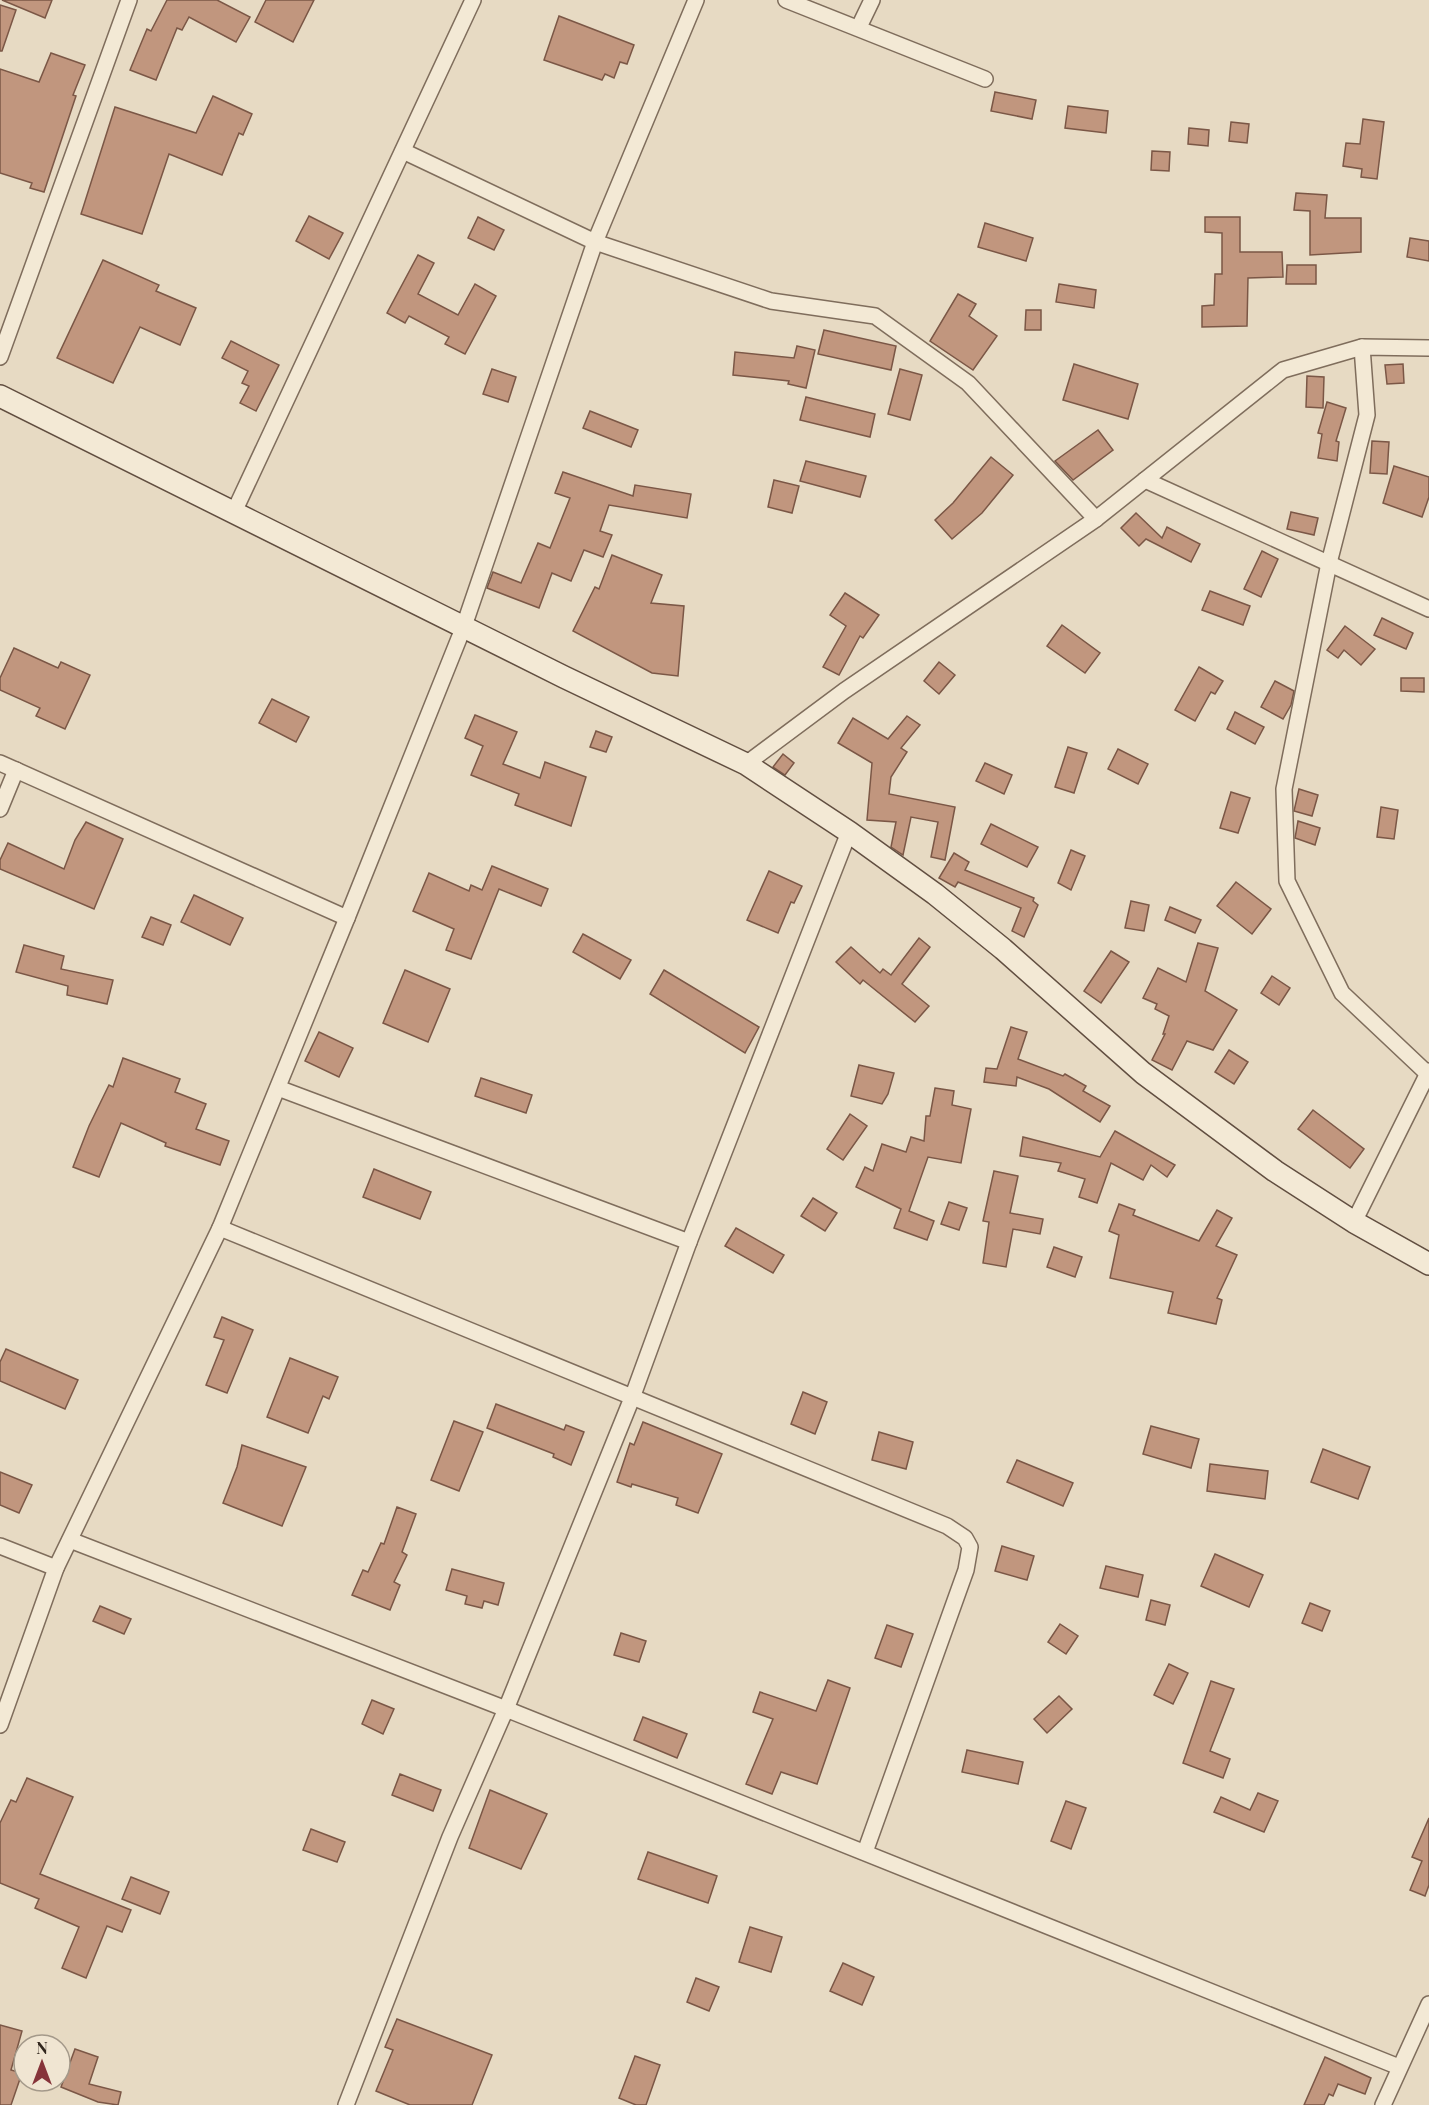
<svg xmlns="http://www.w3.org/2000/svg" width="1429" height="2105" viewBox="0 0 1429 2105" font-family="'Playfair Display',serif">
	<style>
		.building { fill: #c1967e; stroke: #7b5746; stroke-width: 1.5 }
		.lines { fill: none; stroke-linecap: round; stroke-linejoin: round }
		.street-casing { stroke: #7f6d5c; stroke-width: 18 }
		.secondary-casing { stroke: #614e40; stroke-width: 24 }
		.street { stroke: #f3e9d5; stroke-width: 15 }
		.secondary { stroke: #f3e9d5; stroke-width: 21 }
	</style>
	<rect width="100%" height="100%" fill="#e7dac3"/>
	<g class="building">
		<polygon points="2,0 52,0 45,18"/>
		<polygon points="167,0 217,0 250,17 236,42 189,17 182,30 177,28 156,80 130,70 147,29 151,31"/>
		<polygon points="266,0 314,0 293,42 255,22"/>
		<polygon points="0,5 16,10 2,51 0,51"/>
		<polygon points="559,16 634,45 627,64 620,62 614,78 605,74 602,80 544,60"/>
		<polygon points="51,53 85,65 73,95 76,96 44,192 30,188 32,183 0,173 0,69 39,82"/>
		<polygon points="995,92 1036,100 1032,119 991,111"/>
		<polygon points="213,96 252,114 243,135 239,133 222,175 169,154 142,234 81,214 115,107 196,133"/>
		<polygon points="1068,106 1108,111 1106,133 1065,128"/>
		<polygon points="1363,119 1384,122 1377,179 1361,177 1362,169 1343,166 1346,143 1360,144"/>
		<polygon points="1231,122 1249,124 1247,143 1229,141"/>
		<polygon points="1189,128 1209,130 1208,146 1188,144"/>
		<polygon points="1152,151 1170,152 1169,171 1151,170"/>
		<polygon points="1296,193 1327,195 1325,218 1361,218 1361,252 1310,255 1310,211 1294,210"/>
		<polygon points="309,216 343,233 329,259 296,241"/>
		<polygon points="478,217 504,230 494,250 468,238"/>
		<polygon points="1205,217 1240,217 1240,252 1282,252 1283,277 1248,278 1247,326 1202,327 1202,306 1214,305 1215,274 1222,274 1222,233 1205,232"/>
		<polygon points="985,223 1033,238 1026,261 978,247"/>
		<polygon points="1410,238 1429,241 1429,261 1407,257"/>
		<polygon points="418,255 434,263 418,294 458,315 475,284 496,296 465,354 445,344 449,337 409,316 405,323 387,313"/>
		<polygon points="103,260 159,285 156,291 196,308 180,345 140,327 113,383 57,358"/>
		<polygon points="1287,265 1316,265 1316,284 1286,284"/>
		<polygon points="1059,284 1096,290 1094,308 1056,302"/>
		<polygon points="958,294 976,304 969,316 997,336 973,370 930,341"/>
		<polygon points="1026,310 1041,310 1041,330 1025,330"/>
		<polygon points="824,330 896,346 891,370 818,354"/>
		<polygon points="231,341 279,365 256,411 240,403 249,386 242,383 248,371 222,358"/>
		<polygon points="797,346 815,350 806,388 788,384 789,381 733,375 735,352 794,358"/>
		<polygon points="1074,364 1138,384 1128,419 1063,400"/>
		<polygon points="1403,364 1404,383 1387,384 1385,365"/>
		<polygon points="492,369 516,377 508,402 483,394"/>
		<polygon points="900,369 922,375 910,420 888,414"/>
		<polygon points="1307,376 1324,377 1323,408 1306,407"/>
		<polygon points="806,397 875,414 870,437 800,420"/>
		<polygon points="1327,402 1346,408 1336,441 1339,442 1337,461 1318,458 1322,434 1318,433"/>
		<polygon points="590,411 638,430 631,447 583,428"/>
		<polygon points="1098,430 1113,450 1073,480 1055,461"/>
		<polygon points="1372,441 1389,442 1387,474 1370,473"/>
		<polygon points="991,457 1013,475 982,513 952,539 935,520 953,503"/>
		<polygon points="806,461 866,476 860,497 800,481"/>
		<polygon points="1394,466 1429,477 1429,497 1422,517 1383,503"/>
		<polygon points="563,472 633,496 635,485 691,494 687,518 609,505 600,531 612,535 603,557 584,550 571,581 552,573 539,608 487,588 493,572 521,583 538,543 550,548 570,498 555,493"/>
		<polygon points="774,480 799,486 792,513 768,507"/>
		<polygon points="1291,512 1318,518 1314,535 1287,529"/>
		<polygon points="1136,513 1162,538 1167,527 1200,544 1191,562 1146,539 1139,546 1121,528"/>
		<polygon points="1262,551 1278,559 1261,597 1244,589"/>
		<polygon points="612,555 662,575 651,603 684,606 678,676 652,673 573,631 595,587 599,589"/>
		<polygon points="1210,591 1250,606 1243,625 1202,610"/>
		<polygon points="845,593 879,615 863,638 860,636 839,675 823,667 846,626 830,615"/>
		<polygon points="1382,618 1413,633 1406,649 1374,635"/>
		<polygon points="1062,625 1100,653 1085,673 1047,646"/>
		<polygon points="1345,626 1375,649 1361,665 1344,650 1338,658 1327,650"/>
		<polygon points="14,648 58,668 61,662 90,675 65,729 36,716 40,708 0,690 0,678"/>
		<polygon points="939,662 955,675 939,694 924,681"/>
		<polygon points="1199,667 1223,681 1215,694 1211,692 1195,721 1175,710"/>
		<polygon points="1401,678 1424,678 1424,692 1401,691"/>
		<polygon points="1275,681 1294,691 1291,705 1283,719 1261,707"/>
		<polygon points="272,699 309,717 296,742 259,723"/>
		<polygon points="1235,712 1264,727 1255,744 1227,729"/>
		<polygon points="475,715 517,732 503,764 540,778 545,762 586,777 571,826 515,805 519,794 471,775 483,746 465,738"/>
		<polygon points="907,716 920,725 901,748 907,752 891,777 889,794 955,807 945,860 931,857 938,822 911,817 903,855 891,847 896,822 867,820 872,763 838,743 853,718 888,739"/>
		<polygon points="596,731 612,737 606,752 590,747"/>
		<polygon points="1068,747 1087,753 1074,793 1055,787"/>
		<polygon points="1118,749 1148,764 1138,784 1108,769"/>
		<polygon points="783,754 794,763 785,775 773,767"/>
		<polygon points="985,763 1012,775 1004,794 976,781"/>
		<polygon points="1299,789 1318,795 1312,816 1294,811"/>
		<polygon points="1231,792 1250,798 1238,833 1220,828"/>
		<polygon points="1381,807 1398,810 1394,839 1377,837"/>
		<polygon points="1298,821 1320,828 1315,845 1295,838"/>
		<polygon points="86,822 123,839 94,909 0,869 0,860 8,843 64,869 75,840"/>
		<polygon points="991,824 1038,847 1027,867 981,844"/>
		<polygon points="1071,850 1085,856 1071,890 1058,883"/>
		<polygon points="954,853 969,862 965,870 1034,898 1033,901 1038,905 1024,937 1012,931 1021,908 958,882 955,887 939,878"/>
		<polygon points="492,866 548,889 541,906 499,889 471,959 446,950 454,929 413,911 429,873 469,891 471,885 482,890"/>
		<polygon points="769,871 802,886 794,903 791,902 778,933 747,920"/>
		<polygon points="1236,882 1271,909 1252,934 1217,906"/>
		<polygon points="194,895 243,918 230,945 181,922"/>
		<polygon points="1131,901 1149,905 1144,931 1125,928"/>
		<polygon points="1170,907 1201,920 1195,933 1165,920"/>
		<polygon points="151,917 171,925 163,945 142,937"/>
		<polygon points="583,934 631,960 620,979 573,952"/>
		<polygon points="919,938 930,947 902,984 929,1006 915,1022 863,980 860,984 836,962 851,947 880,973 883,969 891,975"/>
		<polygon points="1198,943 1218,948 1205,991 1237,1010 1213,1050 1187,1041 1172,1070 1152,1060 1165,1034 1163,1034 1169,1016 1155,1009 1157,1004 1143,998 1158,968 1186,982"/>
		<polygon points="24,945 64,956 61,969 113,980 107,1004 67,995 68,986 16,972"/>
		<polygon points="1111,951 1129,962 1101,1003 1084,991"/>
		<polygon points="405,970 450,989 428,1042 383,1023"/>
		<polygon points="664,970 759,1027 745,1053 650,994"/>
		<polygon points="1272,976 1290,988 1279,1005 1261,993"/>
		<polygon points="1011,1027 1027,1032 1018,1059 1063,1076 1065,1074 1086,1086 1083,1091 1110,1106 1100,1122 1049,1089 1017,1077 1016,1086 984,1082 986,1068 997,1069"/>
		<polygon points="319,1032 353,1048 339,1077 305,1061"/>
		<polygon points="1229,1050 1248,1062 1234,1084 1215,1072"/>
		<polygon points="123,1058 180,1079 175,1092 206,1104 196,1129 229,1141 220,1165 165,1146 166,1143 121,1123 99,1177 73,1167 89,1126 109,1085 113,1087"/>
		<polygon points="859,1065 894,1073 888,1094 882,1104 851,1096"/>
		<polygon points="481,1078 532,1095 526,1113 475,1096"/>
		<polygon points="935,1088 954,1091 952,1105 971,1109 961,1163 928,1157 909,1211 934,1221 927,1240 894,1228 901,1209 856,1187 865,1167 873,1171 882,1144 906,1152 911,1137 924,1141 926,1116 930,1116"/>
		<polygon points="1313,1110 1364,1149 1350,1168 1298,1129"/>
		<polygon points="850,1114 867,1126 843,1160 827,1149"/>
		<polygon points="1115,1131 1175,1165 1167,1177 1151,1165 1143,1180 1111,1163 1097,1203 1079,1197 1085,1179 1058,1171 1061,1163 1020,1156 1023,1137 1100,1157"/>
		<polygon points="374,1169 431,1192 420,1219 363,1197"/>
		<polygon points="994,1171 1018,1176 1010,1213 1043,1219 1040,1234 1013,1229 1006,1267 983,1263 989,1222 983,1221"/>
		<polygon points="813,1198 837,1213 825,1231 801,1216"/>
		<polygon points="949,1202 967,1208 959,1230 941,1224"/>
		<polygon points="1119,1204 1135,1210 1133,1215 1199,1241 1217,1210 1232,1218 1216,1246 1237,1255 1217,1298 1222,1300 1216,1324 1168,1313 1173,1292 1110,1278 1119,1235 1109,1231"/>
		<polygon points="736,1228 784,1255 773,1273 725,1246"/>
		<polygon points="1054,1247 1082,1257 1075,1277 1047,1267"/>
		<polygon points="222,1317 253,1330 227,1393 206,1385 224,1340 214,1337"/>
		<polygon points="6,1349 78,1380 65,1409 0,1381 0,1362"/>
		<polygon points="290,1358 338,1377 329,1399 323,1396 308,1433 267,1417"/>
		<polygon points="803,1392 827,1402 815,1434 791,1424"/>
		<polygon points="496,1404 564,1430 566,1425 584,1432 571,1465 553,1457 554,1454 487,1428"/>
		<polygon points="454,1421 483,1432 459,1491 431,1480"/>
		<polygon points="643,1422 722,1454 698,1513 676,1505 678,1498 632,1484 631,1487 617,1482 630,1443 634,1445"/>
		<polygon points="1151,1426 1199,1439 1191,1468 1143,1454"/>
		<polygon points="879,1432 913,1442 906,1469 872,1460"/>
		<polygon points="242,1445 306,1467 282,1526 223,1503 237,1467"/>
		<polygon points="1323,1449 1370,1467 1358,1499 1311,1482"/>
		<polygon points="1017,1460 1073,1483 1063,1506 1007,1482"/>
		<polygon points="1210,1464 1268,1471 1265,1499 1207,1491"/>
		<polygon points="0,1472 32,1485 19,1513 0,1505"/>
		<polygon points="397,1507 416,1514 402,1552 407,1555 394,1582 400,1585 390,1610 352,1595 363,1570 368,1572 381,1543 384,1544"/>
		<polygon points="1002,1546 1034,1556 1027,1580 995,1571"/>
		<polygon points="1215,1554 1263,1575 1249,1607 1201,1586"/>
		<polygon points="1106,1566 1143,1575 1138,1597 1100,1588"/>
		<polygon points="452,1569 504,1583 498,1605 484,1601 482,1608 465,1604 467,1596 446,1590"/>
		<polygon points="1151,1600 1170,1605 1165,1625 1146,1620"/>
		<polygon points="1310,1603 1330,1611 1322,1631 1302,1623"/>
		<polygon points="100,1606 131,1619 124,1634 93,1621"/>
		<polygon points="1060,1624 1078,1636 1066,1654 1048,1642"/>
		<polygon points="887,1625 913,1634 901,1667 875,1658"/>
		<polygon points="621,1633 646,1641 639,1662 614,1655"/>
		<polygon points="1169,1664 1188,1673 1173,1704 1154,1695"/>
		<polygon points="828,1680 850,1688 817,1784 781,1772 772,1794 746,1784 773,1719 753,1712 760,1692 816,1711"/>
		<polygon points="1211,1681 1234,1689 1210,1751 1230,1759 1223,1778 1183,1763"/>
		<polygon points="1059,1696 1072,1709 1047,1733 1034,1719"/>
		<polygon points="372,1700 394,1709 383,1734 362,1724"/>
		<polygon points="643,1717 687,1734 677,1758 634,1740"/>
		<polygon points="967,1750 1023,1762 1018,1784 962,1772"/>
		<polygon points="400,1774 441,1790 433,1811 392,1795"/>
		<polygon points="27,1778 73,1797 40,1874 131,1910 122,1932 107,1926 86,1978 62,1968 79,1927 35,1908 39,1899 0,1883 0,1823 11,1800 16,1802"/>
		<polygon points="490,1790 547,1814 521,1869 469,1848"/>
		<polygon points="1258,1793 1278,1801 1264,1832 1214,1812 1221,1797 1250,1810"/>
		<polygon points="1066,1801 1086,1808 1071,1849 1051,1841"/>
		<polygon points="1429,1818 1429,1885 1425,1896 1410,1890 1422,1861 1412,1857"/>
		<polygon points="311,1829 345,1842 337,1862 303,1850"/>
		<polygon points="648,1852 717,1876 708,1903 638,1879"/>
		<polygon points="131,1877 169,1892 160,1914 122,1899"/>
		<polygon points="750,1927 782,1937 771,1972 739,1962"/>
		<polygon points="843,1963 874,1977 862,2005 830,1991"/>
		<polygon points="696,1978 719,1987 709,2011 687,2002"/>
		<polygon points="397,2019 492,2055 472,2105 410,2105 376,2091 393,2050 385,2047"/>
		<polygon points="0,2025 22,2031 11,2070 22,2073 11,2105 0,2105"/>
		<polygon points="75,2049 98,2057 89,2084 121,2092 118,2105 98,2102 61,2087"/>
		<polygon points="635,2056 660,2065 646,2105 636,2105 619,2098"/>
		<polygon points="1325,2057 1371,2078 1365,2094 1338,2084 1333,2096 1329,2094 1324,2105 1304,2105"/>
	</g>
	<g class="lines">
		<g class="street-casing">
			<g id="street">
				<polyline points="786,0 985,79"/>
				<polyline points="859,27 872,0"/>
				<polyline points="403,151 595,242 771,301 875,316 968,383 1096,519"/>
				<polyline points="1362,347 1367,415 1329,563 1284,789 1287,881 1342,993 1429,1075"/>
				<polyline points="0,357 129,0"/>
				<polyline points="1145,480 1429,609"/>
				<polyline points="234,512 473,0"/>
				<polyline points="0,763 347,918"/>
				<polyline points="746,764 844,691 1096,519 1283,370 1362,347 1429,348"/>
				<polyline points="0,809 16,770"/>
				<polyline points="278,1088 689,1242"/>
				<polyline points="1354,1222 1429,1071"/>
				<polyline points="220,1228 947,1526 965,1538 970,1547 966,1570 865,1852"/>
				<polyline points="70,1540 506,1709 1399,2067"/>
				<polyline points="0,1546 56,1568"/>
				<polyline points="0,1725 56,1568 220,1228 347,918 464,626 595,242 696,0"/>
				<polyline points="346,2105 450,1837 506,1709 632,1398 689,1242 849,832"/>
				<polyline points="1383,2105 1429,2004"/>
			</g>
		</g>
		<g class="secondary-casing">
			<polyline id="secondary" points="0,396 564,677 746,764 849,832 935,894 1003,949 1143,1073 1275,1171 1354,1222 1429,1264"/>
		</g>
		<use href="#street" class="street"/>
		<use href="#secondary" class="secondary"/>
	</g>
	<g transform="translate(42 2063)"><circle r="28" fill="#f0e5d2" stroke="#a4998a" stroke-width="1.5"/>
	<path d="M0-4.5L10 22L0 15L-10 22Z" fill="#86343a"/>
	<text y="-9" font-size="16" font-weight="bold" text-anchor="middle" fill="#31261e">N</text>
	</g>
</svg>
